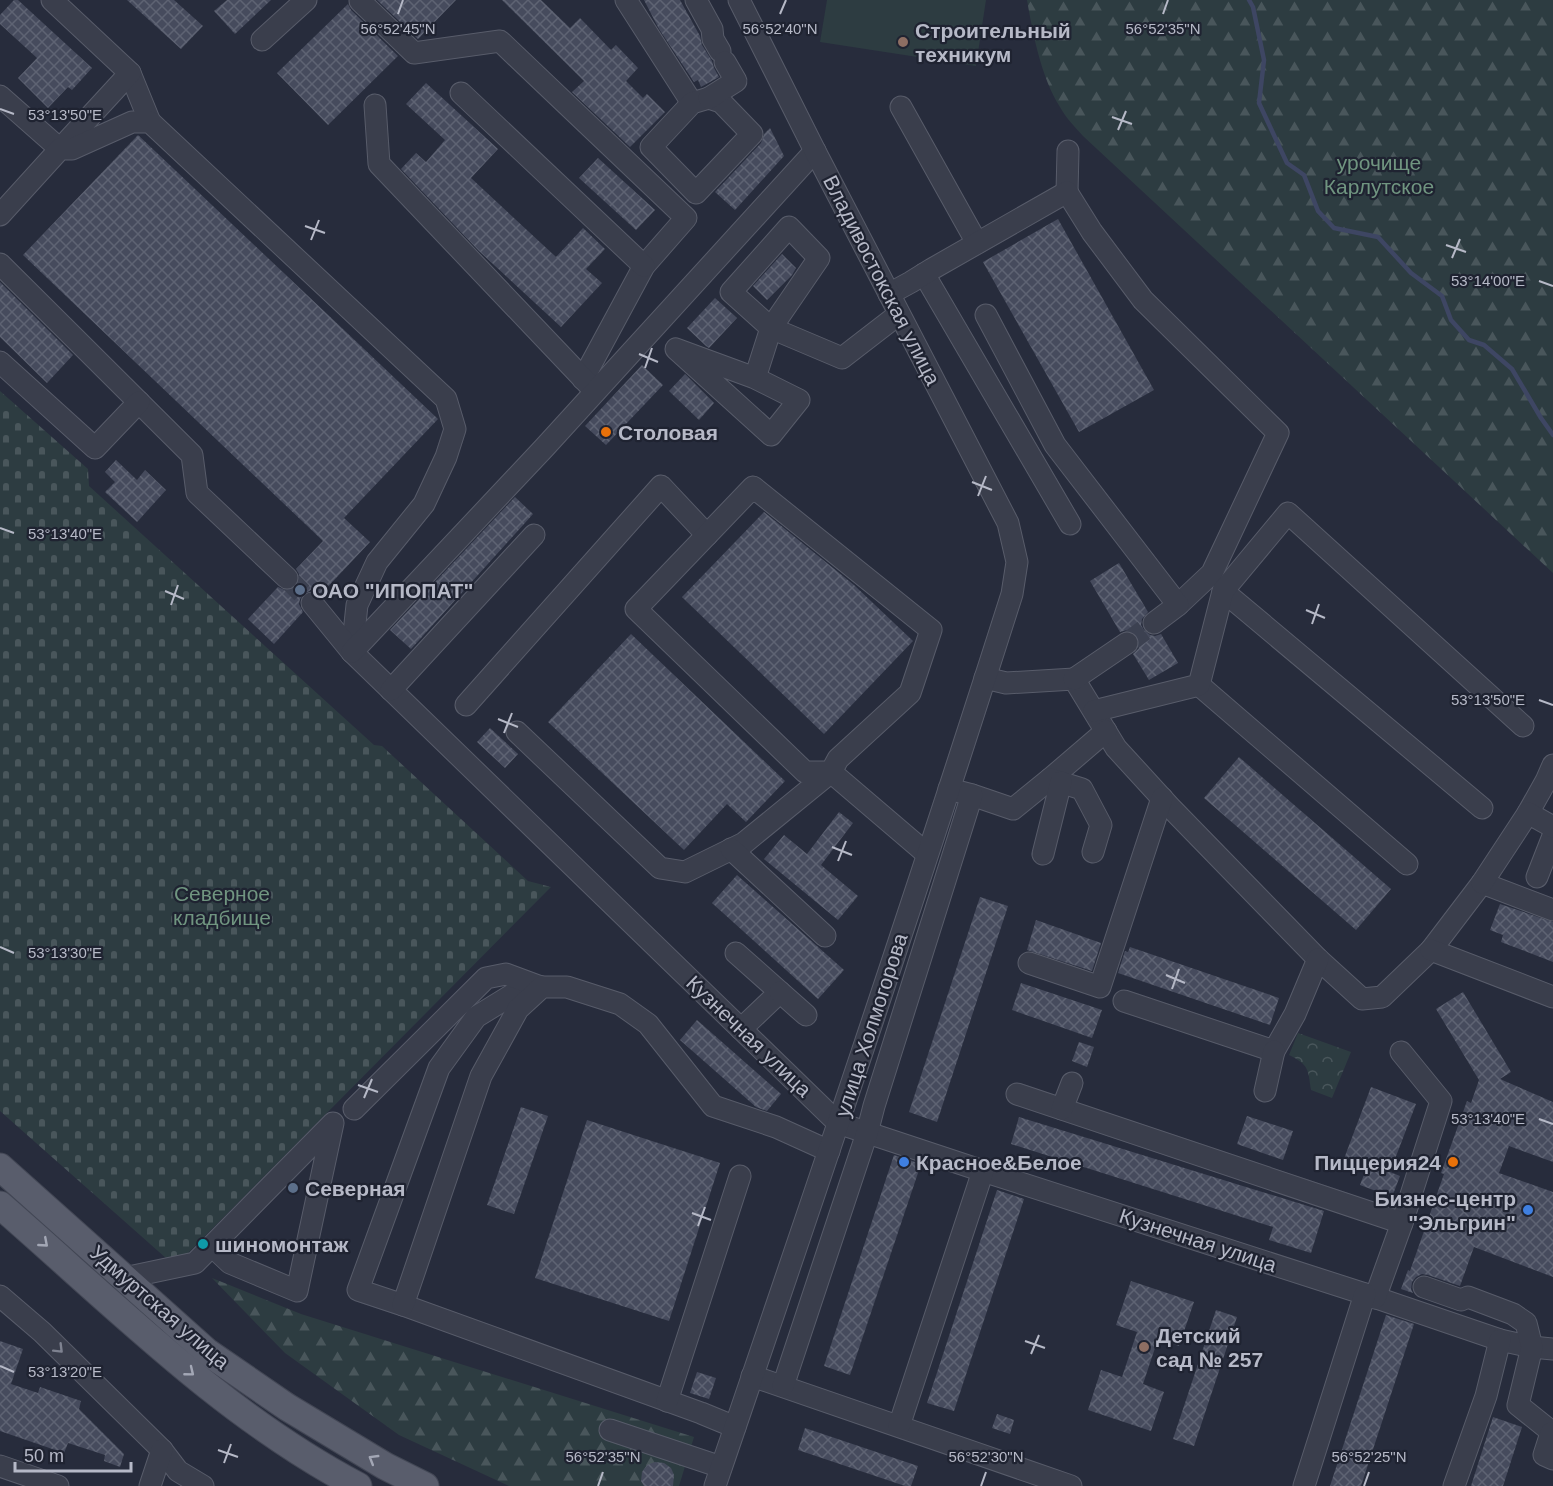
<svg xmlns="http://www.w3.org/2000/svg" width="1553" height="1486" viewBox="0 0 1553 1486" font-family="Arial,sans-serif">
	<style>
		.forest { fill: url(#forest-firs) }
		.cemetery { fill: url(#cemetery-stones) }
		.park { fill: url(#park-crowns) }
		.garden { fill: #2d3c41 }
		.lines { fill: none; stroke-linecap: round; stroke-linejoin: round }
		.stream { stroke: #3e4663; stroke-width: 4.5 }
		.building { fill: url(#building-cross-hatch) }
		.minor-tunnel { stroke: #3c4151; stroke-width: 21; stroke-dasharray: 21 10; stroke-linecap: butt }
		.minor-casing { stroke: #585c6a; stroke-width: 23 }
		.major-casing { stroke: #434755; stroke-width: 29 }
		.minor { stroke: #3a3e4c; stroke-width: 21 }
		.major { stroke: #595d6c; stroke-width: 27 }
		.oneway { stroke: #a3a7b5 }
		.oneway2 { stroke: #7e8290 }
		.ticks { fill: none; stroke: #b6b9c7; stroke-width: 2 }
		.education-dot { fill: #8d6e63; stroke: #1f2331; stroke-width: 2 }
		.food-dot { fill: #e8710a; stroke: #1f2331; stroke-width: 2 }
		.service-dot { fill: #5c6f8a; stroke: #1f2331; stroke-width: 2 }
		.shop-dot { fill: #3f7fe0; stroke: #1f2331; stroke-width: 2 }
		.culture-dot { fill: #0f9aa8; stroke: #1f2331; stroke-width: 2 }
		.labels { text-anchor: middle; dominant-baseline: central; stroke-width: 4.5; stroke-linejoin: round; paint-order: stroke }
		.poi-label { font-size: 21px; font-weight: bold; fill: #b6b9c7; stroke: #1f2331; text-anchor: start }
		.park-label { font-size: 21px; fill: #709580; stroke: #1f2331 }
		.street-label { font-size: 21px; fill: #b6b9c7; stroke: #1f2331 }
		.ticks-label { font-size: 15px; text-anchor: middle; fill: #b6b9c7; stroke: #1f2331; stroke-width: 4.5; stroke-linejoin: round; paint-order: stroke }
	</style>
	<defs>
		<pattern id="forest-firs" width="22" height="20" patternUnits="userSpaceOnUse" patternTransform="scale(1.5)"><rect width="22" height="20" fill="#2d3c41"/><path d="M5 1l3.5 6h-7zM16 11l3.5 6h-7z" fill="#49565b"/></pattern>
		<pattern id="cemetery-stones" width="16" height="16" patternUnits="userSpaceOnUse" patternTransform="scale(1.5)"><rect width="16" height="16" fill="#2d3c41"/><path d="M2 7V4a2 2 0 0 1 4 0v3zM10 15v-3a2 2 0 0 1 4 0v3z" fill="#49565b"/></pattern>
		<pattern id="park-crowns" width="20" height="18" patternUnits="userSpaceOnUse" patternTransform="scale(1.5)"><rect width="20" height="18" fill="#2d3c41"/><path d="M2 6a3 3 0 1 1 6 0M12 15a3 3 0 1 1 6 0" fill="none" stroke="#49565b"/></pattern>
		<pattern id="building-cross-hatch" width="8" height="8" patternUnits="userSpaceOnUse" patternTransform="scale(1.5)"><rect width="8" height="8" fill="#464b5d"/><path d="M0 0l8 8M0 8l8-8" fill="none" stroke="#5e6373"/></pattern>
	</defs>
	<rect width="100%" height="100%" fill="#272c3c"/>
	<g class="forest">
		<path d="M1027,0H1553V573L1083,136C1075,127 1066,118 1060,107C1041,77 1033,34 1027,0Z"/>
		<polygon points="212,1278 301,1314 694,1437 679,1486 509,1486 399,1435 285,1353"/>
	</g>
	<polygon class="cemetery" points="0,391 88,469 89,486 374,745 382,746 528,881 551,887 186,1255 167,1259 0,1111"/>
	<path class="park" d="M1298,1033L1351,1052L1332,1098L1311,1090C1308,1069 1309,1065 1289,1055Z"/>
	<polygon class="garden" points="827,0 986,0 976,66 820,42"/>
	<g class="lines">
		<polyline class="stream" points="1249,0 1253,7 1264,60 1259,103 1287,163 1304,175 1318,211 1334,228 1378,237 1411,273 1442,296 1451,320 1469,340 1484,345 1512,369 1541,418 1553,435"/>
	</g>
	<g class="building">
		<polygon points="14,0 18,0 92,68 72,90 68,87 48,108 18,78 37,58 0,24 0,15"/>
		<polygon points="127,0 174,0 203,26 181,49"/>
		<polygon points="227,0 271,0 235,34 214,11"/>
		<polygon points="377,0 456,0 418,39"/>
		<polygon points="502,0 541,0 570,28 580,18 611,50 616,45 638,68 626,81 643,98 647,94 665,112 630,147 572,92 584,81"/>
		<polygon points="644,0 680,0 700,36 702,45 712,61 714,68 719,77 701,87 698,80 694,82 659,29"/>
		<polygon points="348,4 351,10 398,56 328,125 277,73"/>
		<polygon points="426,83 498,149 471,178 556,257 583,228 605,249 586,269 602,283 561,327 479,251 401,169 416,153 426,162 445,140 406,104"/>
		<polygon points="770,128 784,156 735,210 715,192 761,143 764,134"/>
		<polygon points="138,135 438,419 344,518 370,542 321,594 316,591 311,590 304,594 300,599 299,604 303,612 274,644 248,619 278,587 285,590 291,590 296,587 299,580 299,574 296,569 323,541 23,255"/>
		<polygon points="598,158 655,210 636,230 579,178"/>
		<polygon points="1058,219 1154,390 1079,432 983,262"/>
		<polygon points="782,254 796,268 792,275 767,300 753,286"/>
		<polygon points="0,282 73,355 47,383 0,337"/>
		<polygon points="715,298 737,318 709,348 706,346 687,328"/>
		<polygon points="642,365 663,385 606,445 585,426"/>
		<polygon points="685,374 714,403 699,420 669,391"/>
		<polygon points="116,460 137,480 145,470 166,490 137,522 105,492 115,482 105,472"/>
		<polygon points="515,497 533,514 411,649 390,630"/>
		<polygon points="764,512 854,585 913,641 824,734 682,597"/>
		<polygon points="1119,563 1148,612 1142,619 1141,625 1144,630 1150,635 1155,636 1161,634 1178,663 1149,680 1133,654 1139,648 1140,643 1138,636 1132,631 1127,630 1120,632 1090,581"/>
		<polygon points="631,634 785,781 746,822 727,804 684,850 548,722"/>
		<polygon points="490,728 518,754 505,768 477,742"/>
		<polygon points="1239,757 1391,889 1356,930 1204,798"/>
		<polygon points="839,812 853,823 821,865 858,896 838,920 764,859 784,835 807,854"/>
		<polygon points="737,875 844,970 818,999 712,903"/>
		<polygon points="980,897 1008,906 937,1122 909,1112"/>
		<polygon points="1500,904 1553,922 1553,962 1501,942 1503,935 1490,930"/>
		<polygon points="1036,920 1101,943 1092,971 1027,950"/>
		<polygon points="1130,947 1279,998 1270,1025 1118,973 1125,951 1128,952"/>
		<polygon points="1021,983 1102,1010 1092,1038 1012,1010"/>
		<polygon points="1463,992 1511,1072 1500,1079 1553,1102 1553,1162 1509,1146 1499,1173 1553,1192 1553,1277 1474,1247 1460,1286 1428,1275 1422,1274 1416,1277 1412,1282 1411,1289 1413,1293 1401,1289 1408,1270 1410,1271 1444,1174 1441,1173 1467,1101 1471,1103 1479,1080 1436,1009"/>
		<polygon points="697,1020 781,1094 767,1111 756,1107 680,1040"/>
		<polygon points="1079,1042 1094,1047 1087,1067 1072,1061"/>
		<polygon points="1371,1087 1416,1104 1390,1172 1400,1176 1392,1197 1360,1185 1365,1172 1342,1164"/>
		<polygon points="521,1107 548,1116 514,1214 487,1205"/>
		<polygon points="1247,1116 1293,1131 1283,1160 1237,1144"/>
		<polygon points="1019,1117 1324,1211 1311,1253 1269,1240 1273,1227 1011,1144"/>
		<polygon points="587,1120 720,1163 669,1321 535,1278"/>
		<polygon points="894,1155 921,1164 850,1375 824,1366"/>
		<polygon points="997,1190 1024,1199 954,1411 927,1403"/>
		<polygon points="1131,1281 1194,1302 1179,1346 1158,1339 1143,1384 1164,1392 1151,1431 1088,1410 1101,1370 1122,1377 1137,1332 1116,1325"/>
		<polygon points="1216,1310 1237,1317 1194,1446 1173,1439"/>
		<polygon points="1386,1315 1414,1324 1361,1486 1330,1486"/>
		<polygon points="0,1341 23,1349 11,1384 38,1393 40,1387 81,1401 79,1409 124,1454 120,1467 104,1461 105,1455 68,1443 64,1453 0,1431"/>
		<polygon points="697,1372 716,1378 709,1399 690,1393"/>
		<polygon points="997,1414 1014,1420 1010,1434 992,1428"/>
		<polygon points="1493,1417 1522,1427 1503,1486 1471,1486"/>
		<polygon points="805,1428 918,1466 911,1486 905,1486 798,1450"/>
		<polygon points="655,1462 664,1463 671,1468 674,1475 673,1486 644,1486 641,1481 642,1472 647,1465"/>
	</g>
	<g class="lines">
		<g class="minor-tunnel">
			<polyline points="287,578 312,603"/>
			<polyline points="1127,643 1154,623"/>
		</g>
		<g class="minor-casing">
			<g id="minor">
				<polyline points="626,0 692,103"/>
				<polyline points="696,0 712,29 713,39 720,51"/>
				<polyline points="360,1 414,53 500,41 686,218 644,266 583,379"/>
				<polyline points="262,40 306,0"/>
				<polyline points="130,73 150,122"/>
				<polyline points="461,93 644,266"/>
				<polyline points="0,96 60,149 130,73 52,0"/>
				<polygon points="709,98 721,102 752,134 696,193 651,147 692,103"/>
				<polyline points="709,98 736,81 725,62"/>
				<polyline points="375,105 379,164 593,389"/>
				<polyline points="901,107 977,243"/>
				<polyline points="1067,192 1068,151"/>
				<polyline points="0,215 60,149 72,149 132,122 150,122 446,399 455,429 446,457 424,504 377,562 357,605 352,652"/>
				<polyline points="0,264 192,455 197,493 287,578"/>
				<polyline points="924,274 1070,524"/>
				<polyline points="889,294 911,282 932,269 1067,192 1092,232 1143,300 1278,433 1212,573 1178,605"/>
				<polyline points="986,315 1055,445 1178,605 1154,623"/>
				<polyline points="0,362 95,448 139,402"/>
				<polyline points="755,378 799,400 771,435 676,349 755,378 771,328 819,258 789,227 731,292 771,328 842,358 899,314"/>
				<polyline points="1223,591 1482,808"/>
				<polyline points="312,603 352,652 838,1123 983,1171 1365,1294 1500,1340 1532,1347 1553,1349"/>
				<polyline points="352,652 544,448 815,151"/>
				<polyline points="985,678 1006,683 1074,679 1116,748 1170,807 1318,959 1362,999 1382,997 1431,950 1482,883 1553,910"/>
				<polyline points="1074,679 1127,643"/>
				<polyline points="1199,685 1407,864"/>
				<polyline points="391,690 534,535"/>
				<polyline points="466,705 661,486 707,535"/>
				<polyline points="1094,711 1199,685 1223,591 1288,513 1523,726"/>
				<polyline points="517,732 660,868 685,872 744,843 831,772 838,759 910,693 931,630 753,487 636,609 805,772 831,772 927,854"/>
				<polyline points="1050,779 1106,731"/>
				<polyline points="972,795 1013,809 1050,779 1082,789 1101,825 1093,852"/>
				<polyline points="1528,813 1546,781 1553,765"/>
				<polyline points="731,849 825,936"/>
				<polyline points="1043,854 1061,782"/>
				<polyline points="1537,877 1553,836"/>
				<polyline points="1482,883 1528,813 1553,827"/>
				<polyline points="1431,950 1553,997"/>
				<polyline points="736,953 780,992 741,1029"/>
				<polyline points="1029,963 1100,987 1162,798"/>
				<polyline points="542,987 515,993 476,1017 439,1068 358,1290 403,1305 701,1413 735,1427"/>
				<polyline points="780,992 806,1015"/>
				<polyline points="1124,1001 1274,1051 1295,1014 1318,959"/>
				<polyline points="1401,1052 1441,1101 1402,1223"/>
				<polyline points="1265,1091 1274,1051"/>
				<polyline points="1017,1094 1402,1223 1375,1298"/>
				<polyline points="354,1109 486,978 506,974 541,987"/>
				<polyline points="1062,1109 1072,1083"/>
				<polyline points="124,1278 195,1263 333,1123 297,1291 230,1263 212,1246"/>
				<polyline points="1424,1287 1461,1300 1468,1297 1513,1314 1526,1323 1532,1347 1518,1405 1553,1433"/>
				<polyline points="0,1296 42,1332 162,1450 178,1471 203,1486"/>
				<polyline points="403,1305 481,1076 518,1009 542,987 567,987 620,1004 648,1024 713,1106 776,1127 829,1151"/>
				<polyline points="752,1376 1071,1486"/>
				<polyline points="783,1386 867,1133 874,1106 972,795 949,789"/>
				<polyline points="667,1401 740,1176"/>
				<polyline points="899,1426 983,1171"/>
				<polyline points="610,1430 721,1467"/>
				<polyline points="1551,1433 1544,1455 1553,1459"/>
				<polyline points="0,1466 58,1486"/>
				<polyline points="150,1486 162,1450"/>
				<path d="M715,1486C816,1190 917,893 1012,594L1017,562L1008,523L815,151L739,0"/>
				<polyline points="1304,1486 1365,1294"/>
				<polyline points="1454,1486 1486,1396 1500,1340"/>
			</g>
		</g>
		<g class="major-casing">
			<g id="major">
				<polyline points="0,1167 207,1352 287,1407 385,1466 425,1486"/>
				<path d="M0,1205C114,1304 223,1415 358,1486"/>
			</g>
		</g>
		<use href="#minor" class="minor"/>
		<use href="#major" class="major"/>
	</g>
	<defs><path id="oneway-chevron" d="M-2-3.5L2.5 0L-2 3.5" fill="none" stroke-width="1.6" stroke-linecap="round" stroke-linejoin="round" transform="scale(1.5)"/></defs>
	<g class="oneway">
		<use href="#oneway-chevron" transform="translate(44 1243) rotate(41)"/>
		<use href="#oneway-chevron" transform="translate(190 1372) rotate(39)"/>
		<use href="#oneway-chevron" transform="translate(373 1459) rotate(-149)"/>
	</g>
	<use class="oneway2" href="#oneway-chevron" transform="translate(59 1349) rotate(45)"/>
	<path class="ticks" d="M398,14L403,0M780,14L786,0M1163,14L1168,0M0,109L14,114M1112,117L1132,124M1118,130L1126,111M305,226L325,233M311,240L319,220M1446,245L1466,252M1452,258L1460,239M1539,281L1553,286M639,354L658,362M645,368L652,348M972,482L992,490M978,496L986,476M0,528L14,533M165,591L184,599M171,605L178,585M1306,610L1325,618M1312,624L1319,604M1539,700L1553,705M498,719L518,727M504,733L512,713M832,847L852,855M838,861L846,841M0,947L14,953M1166,975L1185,983M1172,989L1179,969M358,1085L378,1092M364,1098L372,1079M1539,1119L1553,1124M692,1213L711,1220M698,1226L705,1207M1025,1341L1045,1348M1031,1354L1039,1335M0,1366L14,1372M218,1450L238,1457M224,1463L231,1444M598,1486L603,1472M981,1486L986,1472M1364,1486L1369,1472"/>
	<g class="education-dot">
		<circle cx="903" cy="42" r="6"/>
		<circle cx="1144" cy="1347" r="6"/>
	</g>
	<g class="food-dot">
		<circle cx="606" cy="432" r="6"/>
		<circle cx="1453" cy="1162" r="6"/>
	</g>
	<g class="service-dot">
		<circle cx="300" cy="590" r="6"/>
		<circle cx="293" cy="1188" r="6"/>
	</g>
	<g class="shop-dot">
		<circle cx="904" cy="1162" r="6"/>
		<circle cx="1528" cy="1210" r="6"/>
	</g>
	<circle class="culture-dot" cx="203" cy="1244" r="6"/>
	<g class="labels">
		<g class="poi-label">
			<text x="915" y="30">Строительный<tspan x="915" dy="24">техникум</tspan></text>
			<text x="618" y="432">Столовая</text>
			<text x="312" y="590">ОАО "ИПОПАТ"</text>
			<text x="916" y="1162">Красное&amp;Белое</text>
			<text x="1441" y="1162" text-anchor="end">Пиццерия24</text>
			<text x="305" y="1188">Северная</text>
			<text x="1516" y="1198" text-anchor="end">Бизнес-центр<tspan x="1516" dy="24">"Эльгрин"</tspan></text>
			<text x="215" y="1244">шиномонтаж</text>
			<text x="1156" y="1335">Детский<tspan x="1156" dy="24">сад № 257</tspan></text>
		</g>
		<g class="park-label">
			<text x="1379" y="162">урочище<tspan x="1379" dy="24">Карлутское</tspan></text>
			<text x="222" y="893">Северное<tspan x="222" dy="24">кладбище</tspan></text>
		</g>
		<g class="street-label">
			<text transform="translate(882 280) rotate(63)">Владивостокская улица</text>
			<text transform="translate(871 1025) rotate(-72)">улица Холмогорова</text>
			<text transform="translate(749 1036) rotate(44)">Кузнечная улица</text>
			<text transform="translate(1198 1240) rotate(18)">Кузнечная улица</text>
			<text transform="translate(160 1307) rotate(41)">Удмуртская улица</text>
		</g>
	</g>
	<g class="ticks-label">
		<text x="398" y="34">56°52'45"N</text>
		<text x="780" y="34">56°52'40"N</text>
		<text x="1163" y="34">56°52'35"N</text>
		<text x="65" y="120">53°13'50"E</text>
		<text x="1488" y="286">53°14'00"E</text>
		<text x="65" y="539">53°13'40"E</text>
		<text x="1488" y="705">53°13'50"E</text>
		<text x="65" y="958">53°13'30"E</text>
		<text x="1488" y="1124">53°13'40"E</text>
		<text x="65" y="1377">53°13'20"E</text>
		<text x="603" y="1462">56°52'35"N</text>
		<text x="986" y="1462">56°52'30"N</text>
		<text x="1369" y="1462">56°52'25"N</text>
	</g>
	<path d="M15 1462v9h116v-9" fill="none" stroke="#b6b9c7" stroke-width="3"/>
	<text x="24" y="1462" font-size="18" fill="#b6b9c7" stroke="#1f2331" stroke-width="4.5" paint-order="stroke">50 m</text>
</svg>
